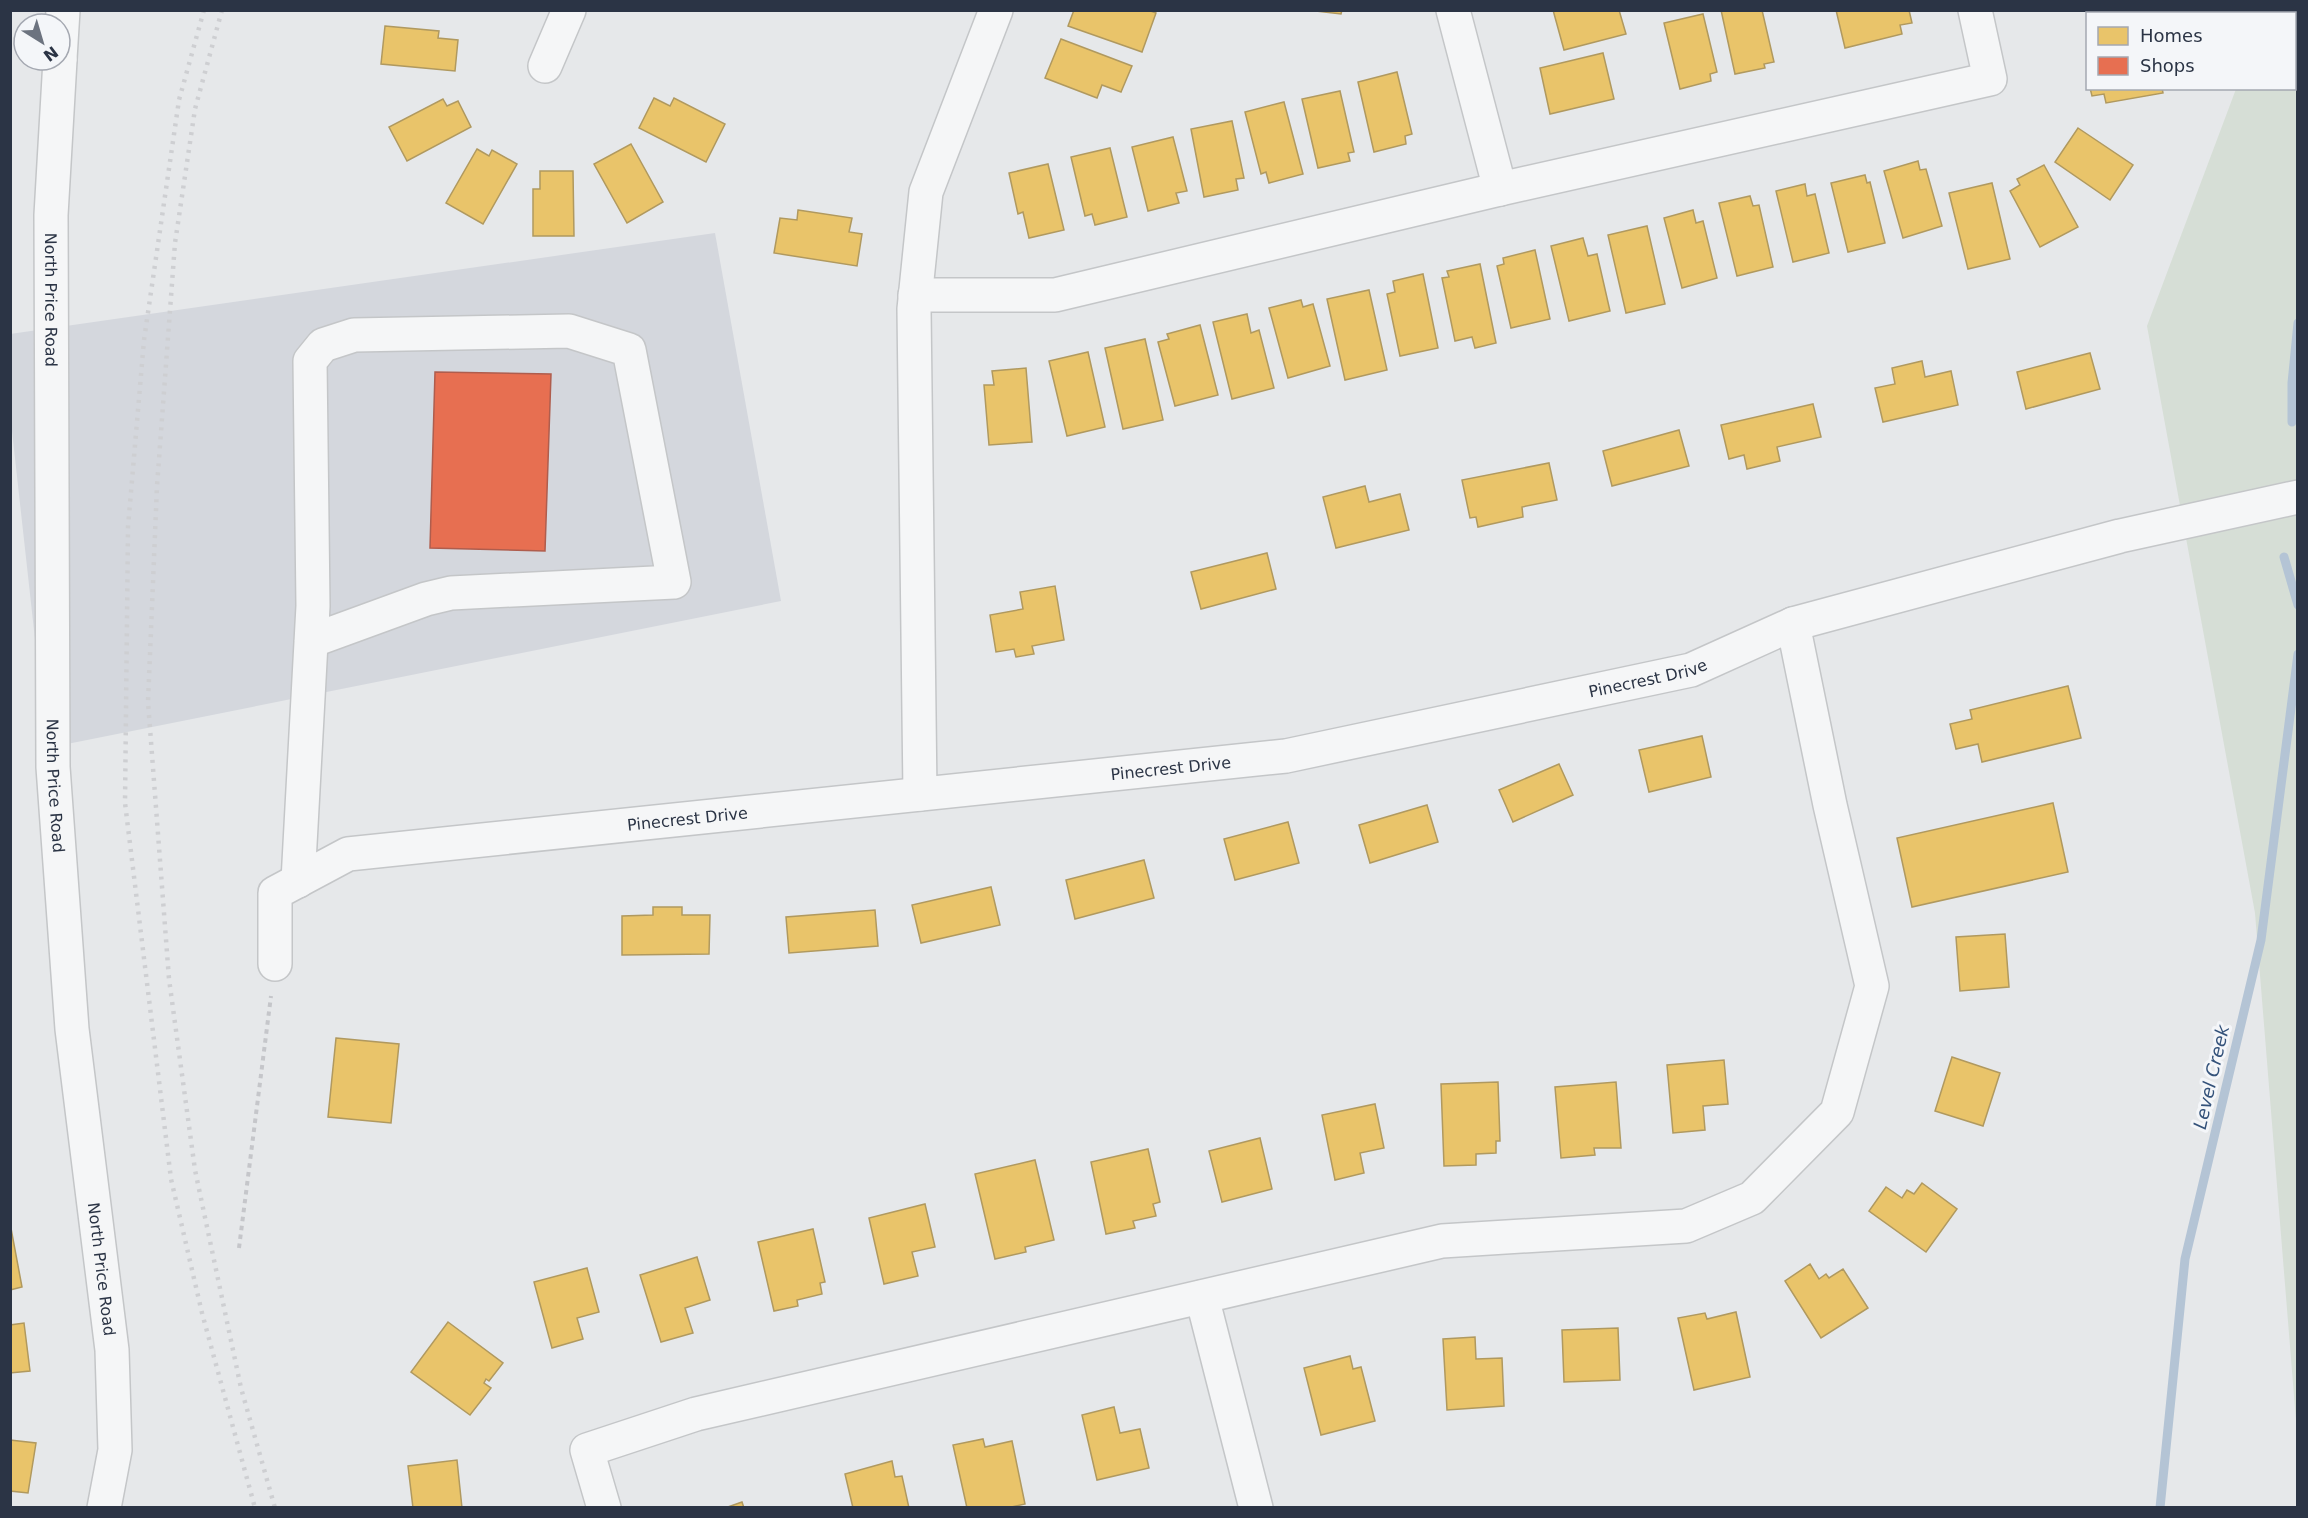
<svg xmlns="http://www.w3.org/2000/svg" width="2308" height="1518" viewBox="0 0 2308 1518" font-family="'DejaVu Sans',sans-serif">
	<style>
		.built { fill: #d4d7dd }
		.green { fill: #d6ded6 }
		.homes { fill: #e9c46a; stroke: #b0995f; stroke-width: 1.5 }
		.shops { fill: #e76f51; stroke: #af5d4d; stroke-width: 1.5 }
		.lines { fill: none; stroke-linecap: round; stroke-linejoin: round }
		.stream { stroke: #b4c4d5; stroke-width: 9 }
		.minor-casing { stroke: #c4c6c8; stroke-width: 36 }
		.path { stroke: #c5c6ca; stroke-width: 4; stroke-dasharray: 4.5 4.5; stroke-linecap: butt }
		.minor { stroke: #f5f6f7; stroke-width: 33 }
		.rail { stroke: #cecfd2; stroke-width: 4.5; stroke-dasharray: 3 6; stroke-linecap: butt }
		.labels { text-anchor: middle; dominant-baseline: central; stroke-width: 6; stroke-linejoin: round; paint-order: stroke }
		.street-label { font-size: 16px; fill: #2b3445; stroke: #f4f6f9 }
		.water-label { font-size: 18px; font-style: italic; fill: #34527a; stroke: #f4f6f9 }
	</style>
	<rect width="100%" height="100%" fill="#e6e8ea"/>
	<polygon class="built" points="715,233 781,601 47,748 11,422 10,334"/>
	<polygon class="green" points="2265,11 2297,11 2297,1433 2255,913 2147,326 2236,89 2294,88 2294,14 2264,13"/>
	<g class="homes">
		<polygon points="1074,10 1148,10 1156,13 1142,52 1068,26"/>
		<polygon points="1307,10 1342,10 1341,14"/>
		<polygon points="1553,10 1619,10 1626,34 1564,50"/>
		<polygon points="1721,10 1762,10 1774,62 1764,64 1765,68 1735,74"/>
		<polygon points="1836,10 1909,10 1912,23 1900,25 1902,34 1845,48"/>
		<polygon points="1703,14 1717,72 1710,74 1711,81 1680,89 1664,23"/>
		<polygon points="385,26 439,31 438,38 458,40 455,71 381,64"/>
		<polygon points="1061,39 1132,66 1121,92 1102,85 1097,98 1045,78"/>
		<polygon points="1603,53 1614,99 1550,114 1540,68"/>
		<polygon points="1397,72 1412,134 1405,136 1406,144 1374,152 1358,82"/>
		<polygon points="2090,88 2162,88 2163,93 2106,103 2104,94 2092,96"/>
		<polygon points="1340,91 1354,152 1348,153 1350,161 1318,168 1302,99"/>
		<polygon points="654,98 670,106 674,98 725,124 706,162 639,128"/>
		<polygon points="443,99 447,106 458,101 471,127 407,161 389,127"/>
		<polygon points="1284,102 1303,174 1269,183 1266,172 1261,174 1245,112"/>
		<polygon points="1232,121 1244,178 1236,179 1238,190 1204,197 1191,129"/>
		<polygon points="2078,128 2133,165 2110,200 2055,162"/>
		<polygon points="1173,137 1187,191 1176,193 1179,203 1148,211 1132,147"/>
		<polygon points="631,144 663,202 627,223 594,164"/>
		<polygon points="1110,148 1127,217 1095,225 1092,214 1085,216 1071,157"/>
		<polygon points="477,149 489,156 492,150 517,164 483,224 446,203"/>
		<polygon points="1918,161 1920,170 1926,169 1942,226 1903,238 1884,171"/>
		<polygon points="1048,164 1064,230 1029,238 1023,212 1018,214 1009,173"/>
		<polygon points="2044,165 2078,227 2040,247 2010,191 2020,185 2017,179"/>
		<polygon points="540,171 573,171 574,236 533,236 533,189 540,189"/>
		<polygon points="1865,175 1867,183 1870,182 1885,243 1848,252 1831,183"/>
		<polygon points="1992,183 2010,259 1968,269 1949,193"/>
		<polygon points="1805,184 1807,196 1815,194 1829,253 1793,262 1776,191"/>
		<polygon points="1750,196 1753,206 1759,205 1773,267 1737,276 1719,203"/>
		<polygon points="798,210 852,218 849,232 862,234 857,266 774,253 780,218 797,220"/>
		<polygon points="1693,210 1696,223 1703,221 1717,278 1682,288 1664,218"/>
		<polygon points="1647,226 1665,304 1626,313 1608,235"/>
		<polygon points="1583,238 1588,256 1597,254 1610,311 1569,321 1551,246"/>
		<polygon points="1535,250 1550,319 1511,328 1497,266 1504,264 1503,258"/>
		<polygon points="1480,264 1496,343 1475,348 1472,337 1455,341 1442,278 1449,277 1447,271"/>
		<polygon points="1423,274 1438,348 1400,356 1387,294 1395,292 1393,281"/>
		<polygon points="1369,290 1387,370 1345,380 1327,299"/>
		<polygon points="1301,300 1303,307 1313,304 1330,366 1288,378 1269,308"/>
		<polygon points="1247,314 1251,333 1259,330 1274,388 1232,399 1213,322"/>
		<polygon points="1200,325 1218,395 1175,406 1158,342 1169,339 1167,334"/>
		<polygon points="1145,339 1163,420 1123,429 1105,348"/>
		<polygon points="1088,352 1105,427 1067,436 1049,361"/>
		<polygon points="2090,353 2100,389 2026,409 2017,372"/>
		<polygon points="1922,361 1925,377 1951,371 1958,405 1883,422 1875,388 1895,384 1892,368"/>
		<polygon points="1026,368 1032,442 989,445 984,385 994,385 992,371"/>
		<polygon points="1813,404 1821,437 1777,447 1780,461 1747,469 1744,455 1729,459 1721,425"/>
		<polygon points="1679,430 1689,466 1612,486 1603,451"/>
		<polygon points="1549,463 1557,500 1522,507 1523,517 1478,527 1476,517 1470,518 1462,480"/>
		<polygon points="1365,486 1369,502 1400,494 1409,530 1336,548 1323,497"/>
		<polygon points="1267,553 1276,589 1201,609 1191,572"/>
		<polygon points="1055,586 1064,640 1032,646 1034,654 1016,657 1014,649 996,652 990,615 1023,609 1020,592"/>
		<polygon points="2068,686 2081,738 1982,762 1978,744 1956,749 1950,724 1972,719 1970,710"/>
		<polygon points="1702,736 1711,777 1649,792 1639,750"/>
		<polygon points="1559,764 1573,795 1513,822 1499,790"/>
		<polygon points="2053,803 2068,872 1912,907 1897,838"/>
		<polygon points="1427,805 1438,842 1370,863 1359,825"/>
		<polygon points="1288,822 1299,863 1235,880 1224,839"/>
		<polygon points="1144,860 1154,898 1075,919 1066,880"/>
		<polygon points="991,887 1000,925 921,943 912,905"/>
		<polygon points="653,907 682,907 682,915 710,915 709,954 622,955 622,916 653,915"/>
		<polygon points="875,910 878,946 789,953 786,917"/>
		<polygon points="2005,934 2009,987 1960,991 1956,937"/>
		<polygon points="336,1038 399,1044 391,1123 328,1117"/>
		<polygon points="1952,1057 2000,1073 1983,1126 1935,1111"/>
		<polygon points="1724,1060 1728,1104 1703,1106 1705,1130 1673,1133 1667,1065"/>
		<polygon points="1498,1082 1500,1141 1496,1141 1496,1153 1476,1154 1476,1165 1444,1166 1441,1084"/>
		<polygon points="1616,1082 1621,1148 1594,1148 1595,1155 1561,1158 1555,1087"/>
		<polygon points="1375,1104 1384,1148 1360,1153 1364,1173 1335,1180 1322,1115"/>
		<polygon points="1260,1138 1272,1189 1222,1202 1209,1151"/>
		<polygon points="1148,1149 1160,1202 1153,1204 1156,1216 1133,1221 1135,1228 1106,1234 1091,1162"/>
		<polygon points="1035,1160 1054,1240 1025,1247 1026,1252 995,1259 975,1174"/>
		<polygon points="1922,1183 1957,1209 1926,1252 1869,1211 1886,1187 1902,1198 1907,1190 1914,1194"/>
		<polygon points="925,1204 935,1247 912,1252 918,1276 884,1284 869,1218"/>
		<polygon points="10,1223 22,1287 10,1290"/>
		<polygon points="813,1229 825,1282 820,1283 822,1294 797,1300 798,1306 774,1311 758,1242"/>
		<polygon points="697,1257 710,1300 685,1308 693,1333 661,1342 640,1275"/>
		<polygon points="1810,1264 1819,1279 1826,1274 1829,1278 1843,1269 1868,1308 1821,1338 1785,1281"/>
		<polygon points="587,1268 599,1312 577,1318 583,1339 552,1348 534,1282"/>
		<polygon points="1736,1312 1750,1377 1694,1390 1678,1318 1705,1313 1707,1319"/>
		<polygon points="448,1322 503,1363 489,1381 486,1379 484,1383 491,1388 470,1415 411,1372"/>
		<polygon points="24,1323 30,1371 10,1373 10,1325"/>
		<polygon points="1618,1328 1620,1380 1564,1382 1562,1330"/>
		<polygon points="1475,1337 1476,1359 1502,1358 1504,1406 1447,1410 1443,1339"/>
		<polygon points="1350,1356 1353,1369 1361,1367 1375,1421 1321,1435 1304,1368"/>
		<polygon points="1114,1407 1120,1433 1140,1429 1149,1468 1097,1480 1082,1415"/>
		<polygon points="983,1439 985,1447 1012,1441 1025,1504 1007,1508 967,1508 953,1445"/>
		<polygon points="10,1440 36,1443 28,1493 10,1491"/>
		<polygon points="457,1460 462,1508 413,1508 408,1466"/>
		<polygon points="892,1461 895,1477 902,1476 909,1508 853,1508 845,1474"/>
		<polygon points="742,1502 744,1508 725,1508"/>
	</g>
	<polygon class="shops" points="435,372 551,374 545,551 430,548"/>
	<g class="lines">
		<g class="stream">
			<polyline points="2292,422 2292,383 2298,323"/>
			<polyline points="2284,557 2298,605"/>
			<polyline points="2160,1508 2185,1259 2261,940 2298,654"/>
		</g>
		<g class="minor-casing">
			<g id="minor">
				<polyline points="1453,10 1500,189"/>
				<polyline points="60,59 63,10"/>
				<path id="s1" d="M60,60L51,215L53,767L72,1029L112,1350L115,1450L104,1508"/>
				<polyline points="545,66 569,10"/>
				<polyline points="915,295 1055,295 1500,189 1990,79 1975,10"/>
				<polyline points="920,794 914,309 926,192 996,10"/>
				<path d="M298,881C303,789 308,698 313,606L310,361L323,345L354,335L569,331L629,350L674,582L451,593L426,599L311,641"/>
				<path id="s2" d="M275,964V893L348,854L1286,756L1691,670L1793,624L2120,536L2298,497"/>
				<polyline points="1202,1297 1256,1508"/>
				<polyline points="604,1508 587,1450 696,1414 1442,1241 1686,1226 1752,1198 1837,1112 1872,986 1830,805 1793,624"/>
			</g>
		</g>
		<polyline class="path" points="239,1248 271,996"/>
		<use href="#minor" class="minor"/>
		<g class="rail">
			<polyline points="204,10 179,100 144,340 128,527 125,803 171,1179 202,1313 255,1508"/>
			<polyline points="222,10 195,109 175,243 157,486 148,702 169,979 195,1170 241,1388 275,1508"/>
		</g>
	</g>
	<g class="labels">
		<g class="street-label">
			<text stroke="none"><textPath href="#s1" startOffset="240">North Price Road</textPath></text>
			<text stroke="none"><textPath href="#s2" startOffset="1467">Pinecrest Drive</textPath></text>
			<text stroke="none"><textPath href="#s2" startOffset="981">Pinecrest Drive</textPath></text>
			<text stroke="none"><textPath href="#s1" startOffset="726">North Price Road</textPath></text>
			<text stroke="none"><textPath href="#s2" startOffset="495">Pinecrest Drive</textPath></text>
			<text stroke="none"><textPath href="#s1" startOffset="1212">North Price Road</textPath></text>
		</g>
		<g class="water-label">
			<text transform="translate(2211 1077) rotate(-77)">Level Creek</text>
		</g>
	</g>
	<rect width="2308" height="1518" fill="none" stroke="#2b3445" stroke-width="24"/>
	<rect x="2086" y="12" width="210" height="78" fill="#f4f6f9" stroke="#a4a8b1" stroke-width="1.5"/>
	<rect x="2098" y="27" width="30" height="18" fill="#e9c46a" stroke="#a4a8b1" stroke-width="1.5"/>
	<text x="2140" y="42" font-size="18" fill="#2b3445">Homes</text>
	<rect x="2098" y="57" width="30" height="18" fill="#e76f51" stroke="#a4a8b1" stroke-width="1.5"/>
	<text x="2140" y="72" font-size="18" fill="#2b3445">Shops</text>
	<g transform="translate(42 42) rotate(143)"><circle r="28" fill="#f4f6f9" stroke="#a4a8b1" stroke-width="1.5"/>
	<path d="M0-4.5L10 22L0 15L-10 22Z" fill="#6c737f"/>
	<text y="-9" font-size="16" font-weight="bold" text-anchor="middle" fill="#2b3445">N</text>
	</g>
</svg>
